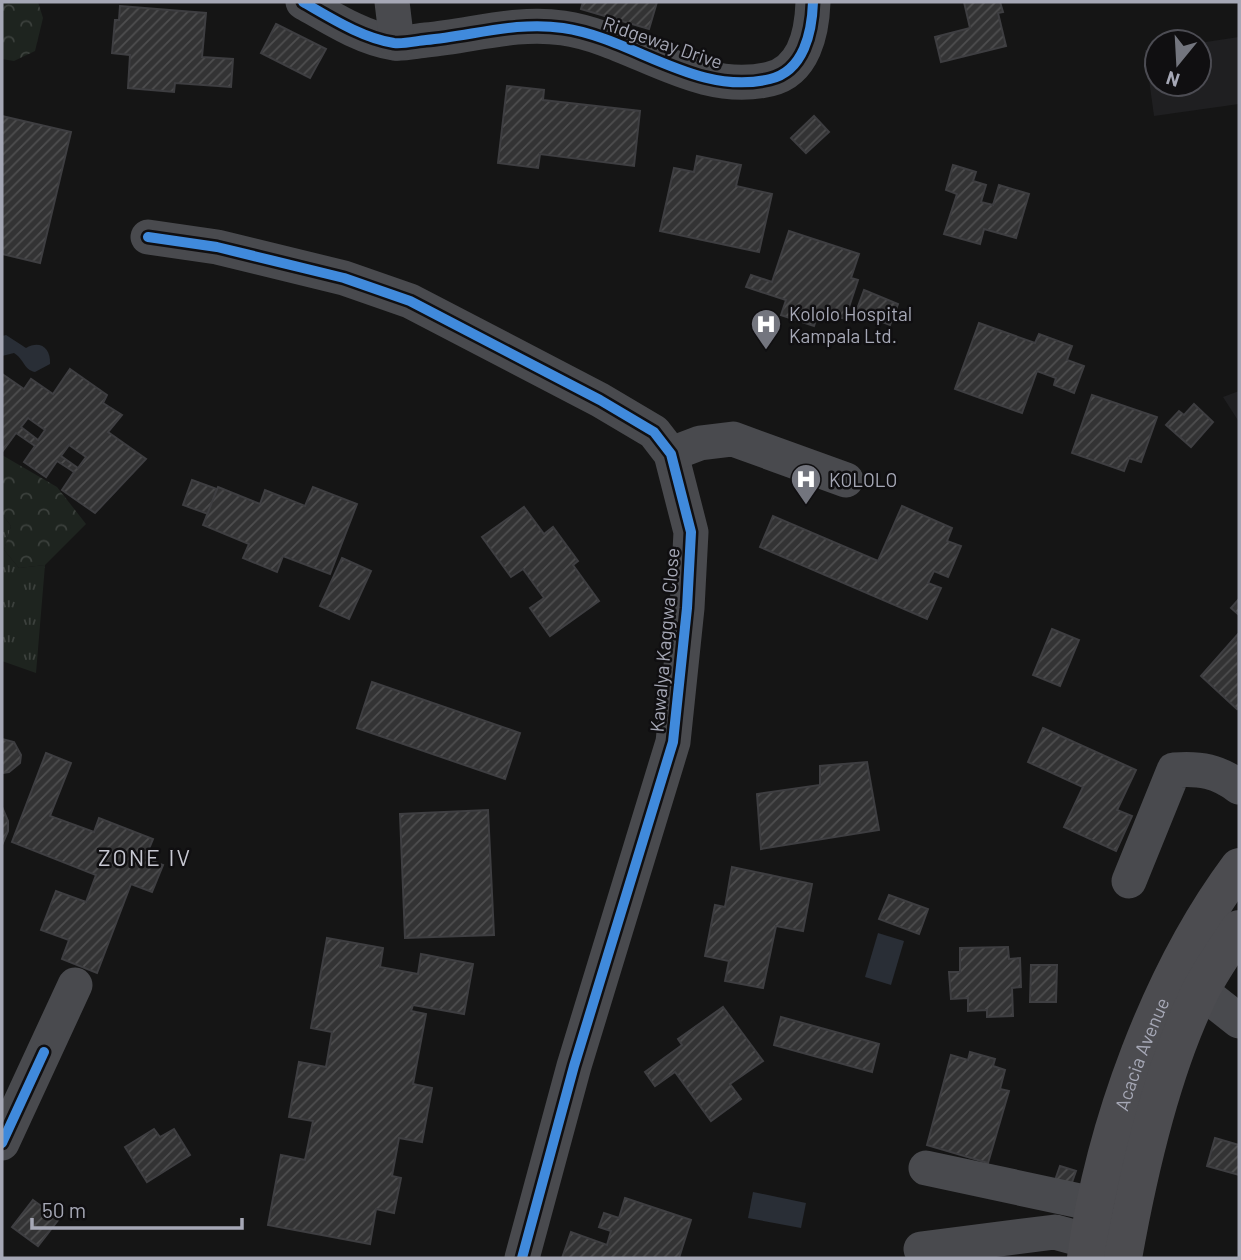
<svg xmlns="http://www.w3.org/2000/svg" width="1241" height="1260" viewBox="0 0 1241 1260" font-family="Barlow,sans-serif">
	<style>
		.built { fill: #1f1f21 }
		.grass { fill: url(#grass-tufts) }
		.forest { fill: url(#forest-crowns) }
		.water { fill: #292e36 }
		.building { fill: url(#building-hatch); stroke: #3e3e41; stroke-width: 2; fill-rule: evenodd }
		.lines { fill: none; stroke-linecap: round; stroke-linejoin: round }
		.minor { stroke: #494a4e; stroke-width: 35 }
		.major { stroke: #4c4c50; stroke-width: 38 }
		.cycleway-casing { stroke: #100f11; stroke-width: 15 }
		.cycleway { stroke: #408adc; stroke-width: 10 }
		.labels { text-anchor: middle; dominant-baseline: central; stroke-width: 5; stroke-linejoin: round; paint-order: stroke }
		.street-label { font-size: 19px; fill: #a6a8b6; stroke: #100f11 }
		.poi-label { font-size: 19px; fill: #a6a8b6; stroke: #100f11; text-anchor: start }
		.quarter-label { font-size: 23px; letter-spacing: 2px; fill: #c7c8d2; stroke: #100f11 }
	</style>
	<defs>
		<pattern id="grass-tufts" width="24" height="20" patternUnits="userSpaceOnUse" patternTransform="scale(1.75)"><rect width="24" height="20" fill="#1e241f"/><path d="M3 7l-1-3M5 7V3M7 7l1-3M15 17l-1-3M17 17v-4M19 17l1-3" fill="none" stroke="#3c413d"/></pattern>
		<pattern id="forest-crowns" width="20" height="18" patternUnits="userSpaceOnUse" patternTransform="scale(1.75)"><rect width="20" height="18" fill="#1e241f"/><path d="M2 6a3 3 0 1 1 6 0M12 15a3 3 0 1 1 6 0" fill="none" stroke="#3c413d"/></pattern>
		<pattern id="building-hatch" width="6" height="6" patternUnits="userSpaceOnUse" patternTransform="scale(1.75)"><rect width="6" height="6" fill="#333334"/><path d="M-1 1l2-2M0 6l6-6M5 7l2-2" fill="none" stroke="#4e4e4f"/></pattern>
	</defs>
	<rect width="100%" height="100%" fill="#151515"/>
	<g class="built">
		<polygon points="1239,37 1239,104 1154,116 1145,50 1157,48 1157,84 1199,84 1199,43"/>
		<polygon points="1239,391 1239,422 1223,397"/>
	</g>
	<polygon class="grass" points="2,514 11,526 4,550 19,568 45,565 36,673 2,661"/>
	<g class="forest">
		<polygon points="2,2 38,2 43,18 35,51 14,61 2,59"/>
		<polygon points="2,455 57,487 86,524 45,565 19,568 4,550 11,526 2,514"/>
	</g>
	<g class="water">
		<path d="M6,335L26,348C40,340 51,348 50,364L35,372C24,370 24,359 14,353L2,356V336Z"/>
		<polygon points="878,933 904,941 891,985 865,977"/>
		<polygon points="753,1192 806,1203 801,1228 748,1218"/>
	</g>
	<g class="building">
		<polygon points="583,2 657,2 649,29 581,9"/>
		<polygon points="964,2 1000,2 1003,12 998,13 1006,46 941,62 935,37 970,28"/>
		<polygon points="120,6 206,13 202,57 233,59 231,87 175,83 174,92 128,88 130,55 112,53 115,20 119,20"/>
		<polygon points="276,24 326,49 310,78 261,53"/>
		<polygon points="507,86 544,90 543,100 640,111 634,166 540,154 538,168 498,163"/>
		<polygon points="2,116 71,132 40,263 2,254"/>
		<polygon points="814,116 829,132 806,153 791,138"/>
		<polygon points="697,156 741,165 736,186 772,194 759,252 660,231 674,168 694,172"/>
		<polygon points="953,165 976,172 973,181 986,185 981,202 993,205 999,185 1029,194 1016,238 984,229 980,244 944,234 957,194 946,190"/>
		<polygon points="789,231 859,254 851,278 858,280 845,319 819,310 814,326 781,315 786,300 746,287 751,275 772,282"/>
		<polygon points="864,290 898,304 890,325 856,312"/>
		<polygon points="979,323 1035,343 1039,334 1072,346 1067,360 1084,366 1074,393 1054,385 1056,378 1037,371 1022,413 955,389"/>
		<path d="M70,369L107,395L103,403L122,415L108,432L146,459L95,513L62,490L74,472L57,461L46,477L24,462L35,446L16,433L2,452V374L24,389L31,379L53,394ZM28,418L45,430L38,440L21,427ZM69,445L86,457L78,468L61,456Z"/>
		<polygon points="1092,395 1157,417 1141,462 1129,458 1124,471 1072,453"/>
		<polygon points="1194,404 1213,422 1191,447 1166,425 1179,411 1184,415"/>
		<polygon points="192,480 217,489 208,514 183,505"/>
		<polygon points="218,487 260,504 265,490 305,506 313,487 357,504 330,574 283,556 277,572 243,558 249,544 203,525"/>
		<polygon points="902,506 952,528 947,541 961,546 948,577 934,571 928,583 941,588 927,619 760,547 773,516 878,561"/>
		<polygon points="524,507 544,534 553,527 578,561 573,565 599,601 550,636 530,608 544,598 523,569 511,577 482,537"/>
		<polygon points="342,558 371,571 349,619 320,606"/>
		<polygon points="1239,599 1239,615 1231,608"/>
		<polygon points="1052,629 1079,640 1060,686 1033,675"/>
		<polygon points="1238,634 1239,707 1237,709 1201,676"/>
		<polygon points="372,682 520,733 505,779 357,728"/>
		<polygon points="1043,728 1136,770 1117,810 1132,816 1116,851 1064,827 1083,787 1028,762"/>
		<polygon points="2,739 14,742 21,755 20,763 9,772 2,773"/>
		<polygon points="46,753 71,763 50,816 94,832 99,818 153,839 145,858 163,865 152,892 131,884 97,973 62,959 69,940 41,930 56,891 86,902 96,875 12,842"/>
		<polygon points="867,762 879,830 761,849 757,794 820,785 820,766"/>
		<polygon points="2,807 8,821 8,831 2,845"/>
		<polygon points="488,810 494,935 405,938 400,814"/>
		<polygon points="732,867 812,884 803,931 776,926 763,988 725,981 729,961 705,956 715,905 725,907"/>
		<polygon points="889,895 928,909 919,934 879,919"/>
		<polygon points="327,938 383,948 380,967 418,974 421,954 473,964 464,1014 413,1005 411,1011 426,1014 413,1084 432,1088 422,1142 399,1138 392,1176 401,1178 394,1213 376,1209 370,1244 268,1225 281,1155 305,1160 313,1121 289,1117 299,1062 326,1067 332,1032 311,1028"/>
		<polygon points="1008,947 1009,959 1020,958 1021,987 1012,988 1013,1016 987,1017 987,1010 968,1011 968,998 951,999 949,972 960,972 960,948"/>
		<polygon points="1031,965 1057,965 1056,1002 1030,1002"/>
		<polygon points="723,1007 763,1061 730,1084 741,1099 711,1121 675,1072 655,1086 645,1072 682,1045 678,1039"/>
		<polygon points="781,1017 879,1044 872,1072 774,1045"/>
		<polygon points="970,1052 995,1059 993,1066 1005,1070 1000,1089 1009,1091 988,1163 927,1145 951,1055 968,1060"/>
		<polygon points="154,1129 160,1137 174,1129 190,1155 147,1182 125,1147"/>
		<polygon points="1215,1138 1239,1145 1239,1175 1207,1166"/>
		<polygon points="1060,1166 1076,1171 1070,1188 1054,1183"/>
		<polygon points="625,1198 691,1220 679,1258 562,1258 571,1232 607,1245 611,1231 599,1227 604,1213 619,1218"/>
		<polygon points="33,1200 59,1219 38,1246 12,1227"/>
	</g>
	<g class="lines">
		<g class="minor">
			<path d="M303,2C331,18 362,38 394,43C404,44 416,41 426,40C472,36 516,21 563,28C633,38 697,97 770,79C804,71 812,32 813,2"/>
			<polyline points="392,2 397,43"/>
			<polyline points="148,237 217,247 344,278 410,301 600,400 654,432 671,454 691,532 687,608 673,742 574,1066 522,1258"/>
			<polyline points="671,454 700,443 733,439 846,480"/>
			<path d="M1129,881L1174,770C1200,768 1218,771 1239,787"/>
			<polyline points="1201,991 1239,1021"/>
			<polyline points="2,1143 75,985"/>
			<polyline points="926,1168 1094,1204"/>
			<polyline points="921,1249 1055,1232 1088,1241"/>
		</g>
		<g class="major">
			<path id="s1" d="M1086,1258C1104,1127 1160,973 1239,867"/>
			<path d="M1123,1258C1138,1174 1162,1069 1200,992C1211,970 1226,949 1239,929"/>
		</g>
		<g class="cycleway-casing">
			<g id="cycleway">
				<path d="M303,2C331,18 362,38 394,43C404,44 416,41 426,40C472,36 516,21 563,28C633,38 697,97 770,79C804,71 812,32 813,2"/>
				<polyline points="148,237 217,247 344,278 410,301 600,400 654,432 671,454 691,532 687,608 673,742 574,1066 522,1258"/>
				<polyline points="2,1143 44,1052"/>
			</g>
		</g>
		<use href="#cycleway" class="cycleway"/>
	</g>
	<defs>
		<g id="hospital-pin" transform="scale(1.575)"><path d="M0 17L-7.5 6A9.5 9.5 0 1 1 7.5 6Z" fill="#73757e" stroke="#100f11"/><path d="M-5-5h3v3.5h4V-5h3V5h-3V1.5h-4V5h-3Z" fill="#fff"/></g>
	</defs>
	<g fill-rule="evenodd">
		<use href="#hospital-pin" x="766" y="324"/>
		<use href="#hospital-pin" x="806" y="479"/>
	</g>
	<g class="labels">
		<g class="street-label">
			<text transform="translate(663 42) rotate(19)">Ridgeway Drive</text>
			<text transform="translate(664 640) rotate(-85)">Kawalya Kaggwa Close</text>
			<text stroke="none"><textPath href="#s1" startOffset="212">Acacia Avenue</textPath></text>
		</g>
		<g class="poi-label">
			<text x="789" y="313">Kololo Hospital<tspan x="789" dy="22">Kampala Ltd.</tspan></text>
			<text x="829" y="479">KOLOLO</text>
		</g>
		<g class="quarter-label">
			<text x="145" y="857">ZONE IV</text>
		</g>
	</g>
	<rect width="1241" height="1260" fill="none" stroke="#a6a8b6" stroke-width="7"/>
	<g transform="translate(1178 63) rotate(198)"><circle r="33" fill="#100f11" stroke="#4c4c53" stroke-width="2"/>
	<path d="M0-5L12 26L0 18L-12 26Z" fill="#73757e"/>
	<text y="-10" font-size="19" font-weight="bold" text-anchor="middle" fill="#a6a8b6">N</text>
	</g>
	<path d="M32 1218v10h210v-10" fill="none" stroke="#a6a8b6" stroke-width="3.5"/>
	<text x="42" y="1218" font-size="21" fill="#a6a8b6" stroke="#100f11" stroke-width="5" paint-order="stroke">50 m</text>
</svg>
